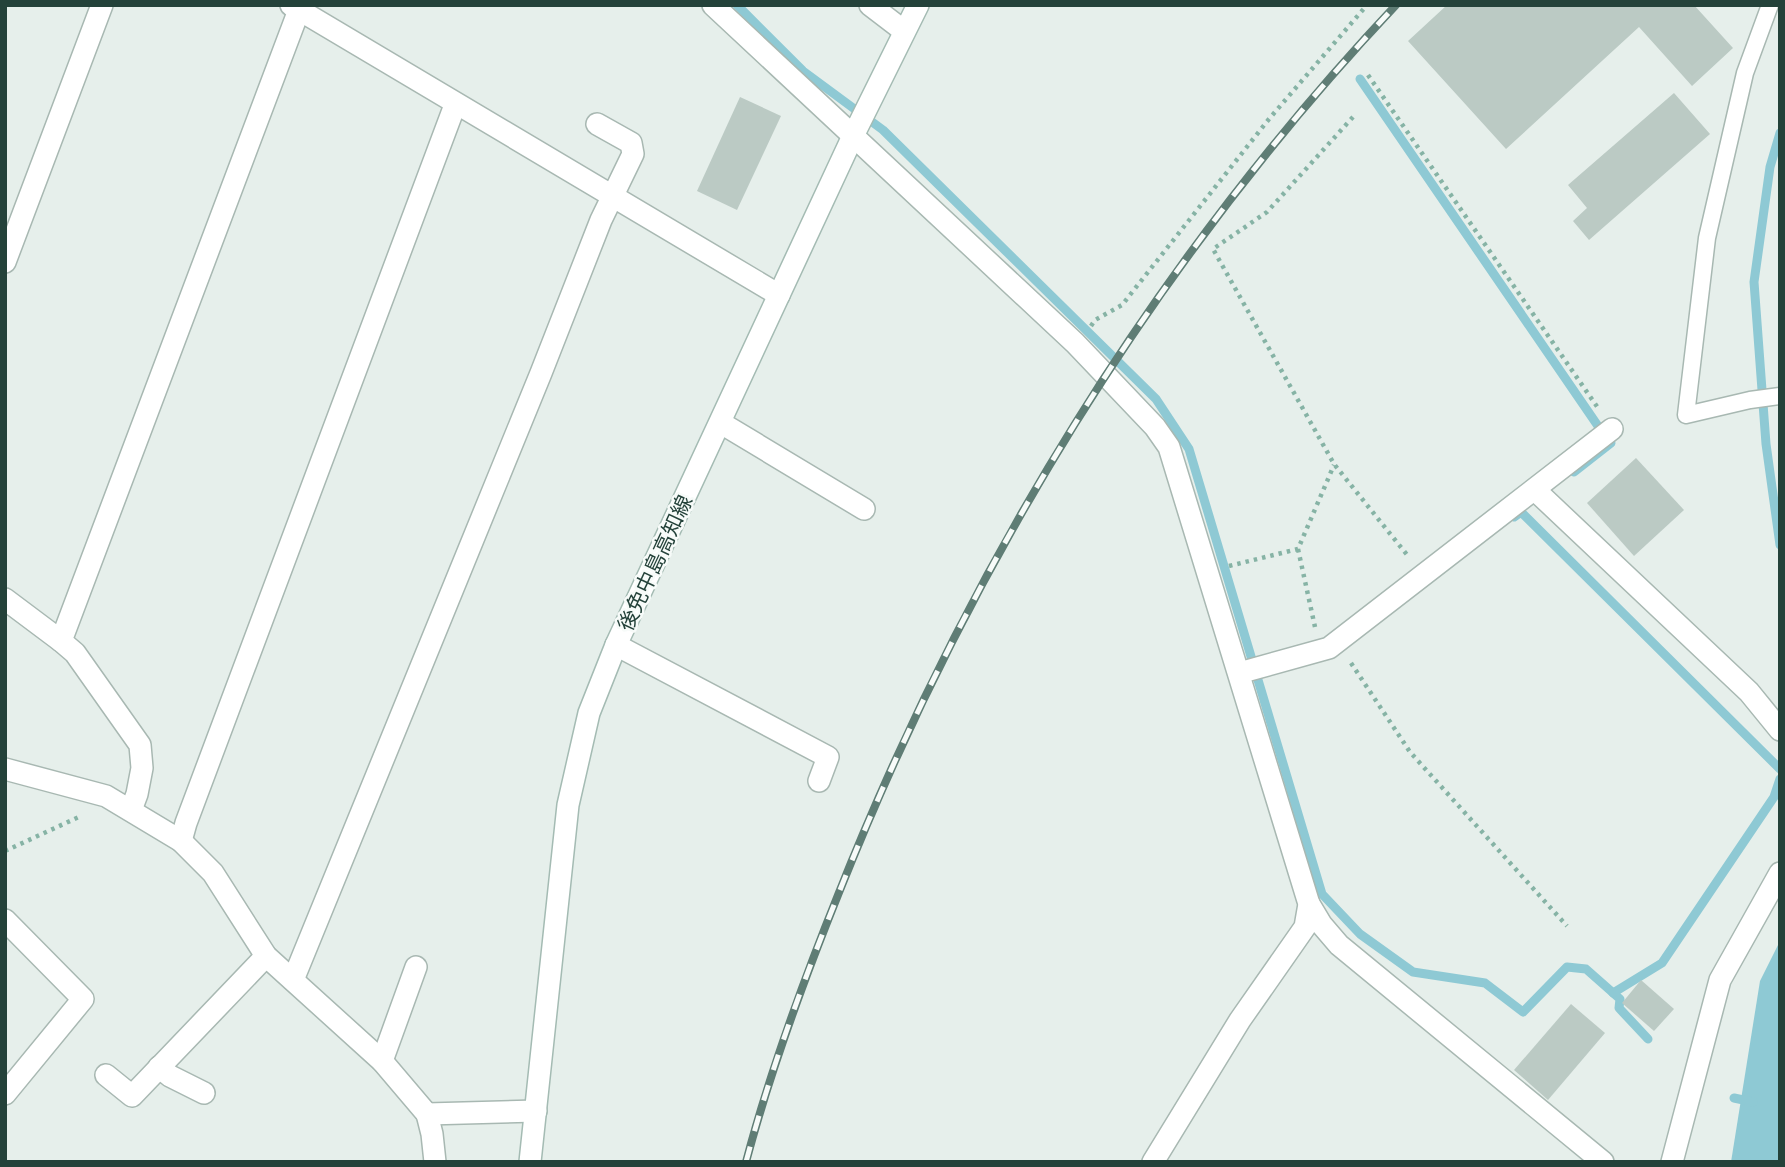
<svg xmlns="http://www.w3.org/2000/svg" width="1785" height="1167" viewBox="0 0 1785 1167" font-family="Poppins,'Noto Sans JP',sans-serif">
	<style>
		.water { fill: #8ec9d4 }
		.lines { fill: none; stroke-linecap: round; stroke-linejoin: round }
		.stream { stroke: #8ec9d4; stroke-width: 9 }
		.building { fill: #bbcac4 }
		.service-casing { stroke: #a8b8b2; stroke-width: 19 }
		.minor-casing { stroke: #a8b8b2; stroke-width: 24 }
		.secondary-casing { stroke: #a4bbb3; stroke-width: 24 }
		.path { stroke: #86b3a5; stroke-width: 4.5; stroke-dasharray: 3.5 5; stroke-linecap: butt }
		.service { stroke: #fff; stroke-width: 16 }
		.minor { stroke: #fff; stroke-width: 21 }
		.secondary { stroke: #fff; stroke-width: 21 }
		.rail-casing { stroke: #5f7d75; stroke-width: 8 }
		.rail { stroke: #f7fbf9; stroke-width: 5; stroke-dasharray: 16; stroke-linecap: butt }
		.labels { text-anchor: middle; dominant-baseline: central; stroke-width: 5; stroke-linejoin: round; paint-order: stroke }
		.street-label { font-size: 21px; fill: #24423a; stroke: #f7fbf9 }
	</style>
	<rect width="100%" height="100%" fill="#e6efeb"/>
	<polygon class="water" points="1780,941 1780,1162 1731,1162 1760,981"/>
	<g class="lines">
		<g class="stream">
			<polyline points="737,5 803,71 883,130 1156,399 1189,449 1322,894 1360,934 1413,972 1485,983 1523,1012 1567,967 1586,969 1620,999 1619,1008 1648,1039"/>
			<polyline points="1360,79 1598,426"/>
			<polyline points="1780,133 1770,167 1754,282 1766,444 1780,545"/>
			<polyline points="1574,472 1611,443"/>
			<polyline points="1514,517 1521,512 1780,769"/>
			<polyline points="1613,993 1662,963 1774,797 1780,779"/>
			<polyline points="1734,1098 1753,1102"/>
		</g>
	</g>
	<g class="building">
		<polygon points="1447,5 1694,5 1733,48 1692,86 1639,27 1506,149 1408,41"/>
		<polygon points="1674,93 1710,134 1589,240 1573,221 1587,208 1568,185"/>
		<polygon points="740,97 781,116 737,210 697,191"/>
		<polygon points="1636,458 1684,510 1634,556 1587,503"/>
		<polygon points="1641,980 1674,1009 1654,1031 1622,1003"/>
		<polygon points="1571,1004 1605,1033 1548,1100 1514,1070"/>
	</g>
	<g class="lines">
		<g class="service-casing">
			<polyline id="service" points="1770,5 1745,73 1707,238 1686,415 1750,400 1780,396"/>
		</g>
		<g class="minor-casing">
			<g id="minor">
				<polyline points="291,5 779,295"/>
				<polyline points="713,5 1075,343 1155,427 1169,447 1309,904 1305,927 1240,1020 1153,1162"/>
				<polyline points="870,5 904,31"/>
				<polyline points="5,262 102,5"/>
				<polyline points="721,423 864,509"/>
				<polyline points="1535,490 1749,692 1780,730"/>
				<polyline points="5,599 61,641"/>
				<polyline points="616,645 828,757 819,781"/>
				<polyline points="1239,673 1329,648 1612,429"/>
				<polyline points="5,769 106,796 181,841 213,873 266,956 382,1061 427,1114 536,1111"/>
				<polyline points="131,810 137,794 142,768 140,745 75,653 61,641 299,10"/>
				<polyline points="181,841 186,823 455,105"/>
				<polyline points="1309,904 1321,924 1339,945 1603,1162"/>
				<polyline points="5,920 83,999 5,1094"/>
				<polyline points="293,980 541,373 601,220 633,154 631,143 597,124"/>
				<polyline points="382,1061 416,967"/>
				<polyline points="159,1067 170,1076 204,1093"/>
				<polyline points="106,1075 132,1096 266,956"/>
				<polyline points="427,1114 432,1134 435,1162"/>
				<polyline points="1672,1162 1720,980 1780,873"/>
			</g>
		</g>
		<g class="secondary-casing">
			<polyline id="secondary" points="530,1162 568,805 589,713 616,645 853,136 918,5"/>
		</g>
		<g class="path">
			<polyline points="1368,75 1598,408"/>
			<polyline points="1353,117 1267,212 1213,249 1334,464 1408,556"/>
			<polyline points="1091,326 1095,320 1122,305 1269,119 1367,5"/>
			<polyline points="1298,549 1315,627"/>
			<polyline points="1229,566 1298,549 1334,465"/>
			<polyline points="1351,663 1410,752 1567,926"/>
			<polyline points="5,851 81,816"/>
		</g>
		<use href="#service" class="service"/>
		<use href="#minor" class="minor"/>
		<use href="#secondary" class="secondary"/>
		<g class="rail-casing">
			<path id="rail" d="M746,1162C770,1071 803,982 838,895C968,568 1154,262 1396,5"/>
		</g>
		<use href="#rail" class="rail"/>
	</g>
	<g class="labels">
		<g class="street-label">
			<text transform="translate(655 563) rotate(-65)">後免中島高知線</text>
		</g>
	</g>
	<rect width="1785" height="1167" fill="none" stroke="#24423a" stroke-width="14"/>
</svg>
